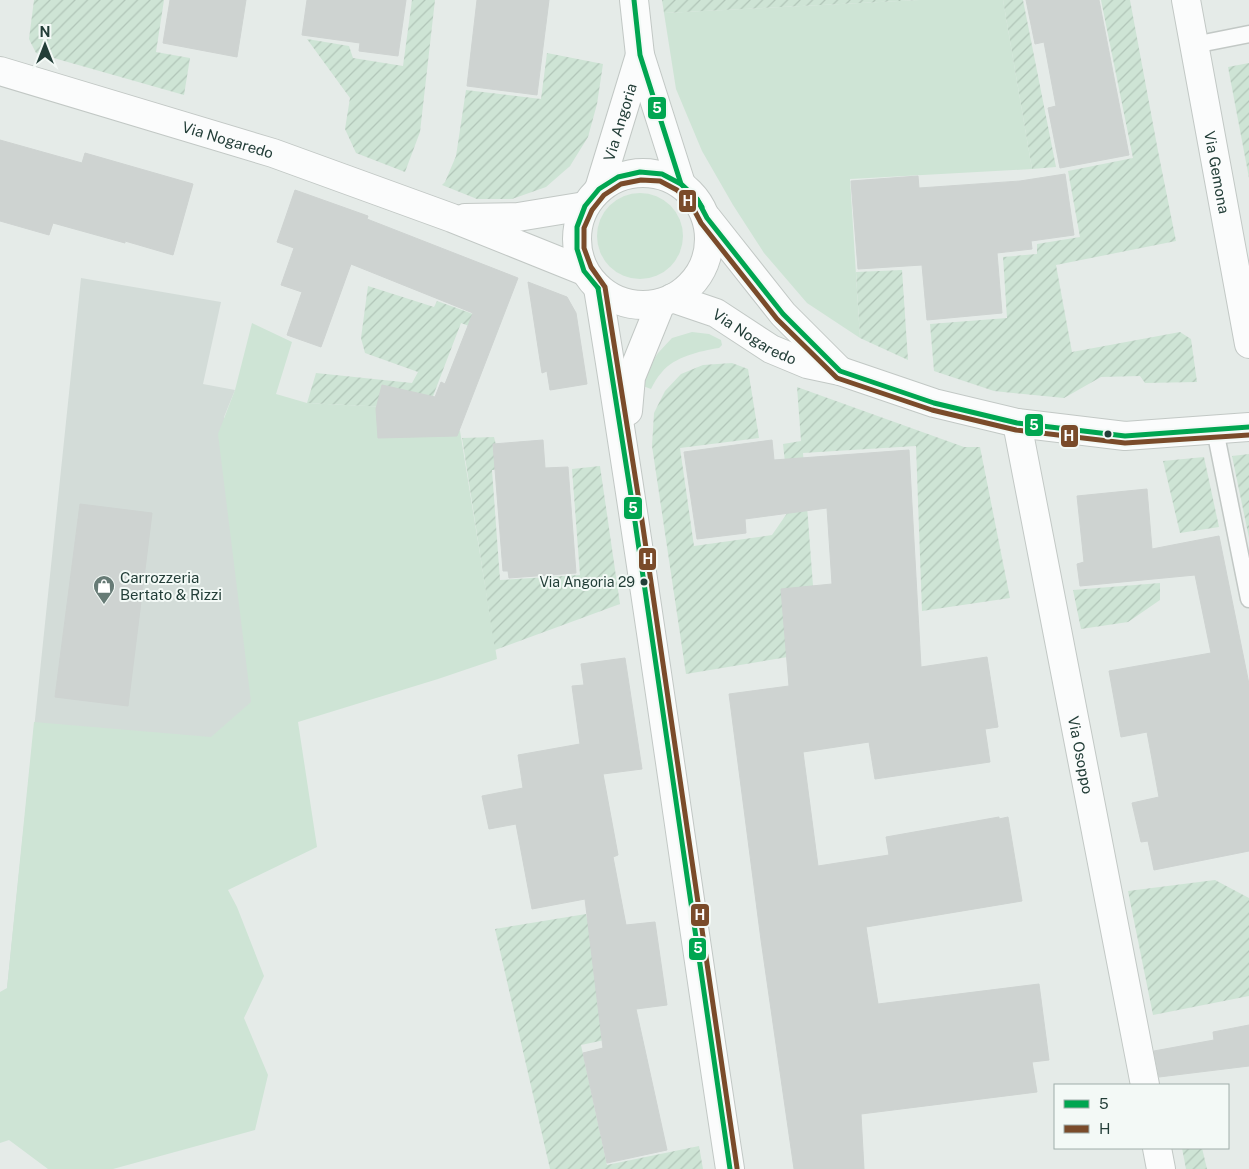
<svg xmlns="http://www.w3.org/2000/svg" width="1249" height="1169" font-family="'Public Sans',sans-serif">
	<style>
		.built { fill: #d3dcd8 }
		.grass { fill: #cee4d5 }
		.garden { fill: url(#garden-furrows) }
		.building { fill: #ced3d1; stroke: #ced3d1 }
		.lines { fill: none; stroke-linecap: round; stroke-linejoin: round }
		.service-casing { stroke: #c2c8c5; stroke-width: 19 }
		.minor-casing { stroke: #c2c8c5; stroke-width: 30 }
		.tertiary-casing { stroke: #c2c8c5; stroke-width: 30 }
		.service { stroke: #fbfcfc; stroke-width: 16 }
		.minor { stroke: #fbfcfc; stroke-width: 28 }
		.tertiary { stroke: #fbfcfc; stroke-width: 28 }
		.bus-1-casing { stroke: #f3f9f6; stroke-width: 9 }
		.bus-2-casing { stroke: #f3f9f6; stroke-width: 9 }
		.bus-1 { stroke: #00a651; stroke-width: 5 }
		.bus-2 { stroke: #7a4b2a; stroke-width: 5 }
		.bus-dot { fill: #233e38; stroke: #f3f9f6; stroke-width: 2 }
		.labels { text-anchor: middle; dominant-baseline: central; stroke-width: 4; stroke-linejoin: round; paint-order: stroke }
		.bus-label { font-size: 14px; fill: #233e38; stroke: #f3f9f6; text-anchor: end }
		.street-label { font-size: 15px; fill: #233e38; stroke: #f3f9f6 }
		.poi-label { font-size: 15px; fill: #233e38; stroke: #f3f9f6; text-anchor: start }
		.line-badge { stroke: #f3f9f6; stroke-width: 2 }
		.badge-label { font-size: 14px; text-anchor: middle; font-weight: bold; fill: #fff }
	</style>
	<defs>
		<pattern id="garden-furrows" width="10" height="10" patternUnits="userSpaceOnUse" patternTransform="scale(1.25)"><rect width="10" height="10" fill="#cee4d5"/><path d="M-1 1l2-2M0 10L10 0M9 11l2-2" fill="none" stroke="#b1c5b8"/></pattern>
	</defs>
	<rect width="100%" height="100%" fill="#e5ebe8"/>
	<path class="built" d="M81 278 221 302 203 384 235 390 224 417 291 832 7 988Z"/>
	<g class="grass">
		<path d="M919 0H1003L1032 169 850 179 860 338 807 303 764 253 733 205 702 151 676 89 664 13Z"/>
		<circle cx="640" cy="236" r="43"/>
		<path d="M252 323 292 342 276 394 307 403 406 408 460 431 497 659 438 679 298 722 317 847 228 890 237 907 264 976 244 1018 268 1075 255 1130 113 1169H48L9 1140 0 1143V992L7 988 34 722 211 737 251 702 218 434 235 390Z"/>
		<path d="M692 332 709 334 721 340 722 345 719 348C700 351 674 357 662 372 657 377 654 383 651 389L643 386 645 373 658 353 672 338Z"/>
	</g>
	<g class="garden">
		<path d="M34 0H164L156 52 190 58 184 95 36 53 29 39Z"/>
		<path d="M412 0H435L420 132 405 172 356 153 345 129 350 98 307 39 349 46 353 58 403 66Z"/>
		<path d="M662 0H919L664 13Z"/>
		<path d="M1003 0H1023L1056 167 1032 169Z"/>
		<path d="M1101 0H1130L1158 151 1176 241 1056 265 1072 352 1180 332 1191 339 1197 382 1145 383 1140 376 1101 377 1064 398 994 391 934 371 930 324 1007 318 1003 257 1037 254V244L1080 237 1068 171 1133 158Z"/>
		<path d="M547 53 603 64 597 104 588 137 570 166 546 187 512 199H477L442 185 445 182 456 156 466 90 541 99Z"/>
		<path d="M1249 63V178L1228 67Z"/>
		<path d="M902 270 908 360 860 338 856 272Z"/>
		<path d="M368 286 434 307 437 301 473 314 469 326 461 323 425 417 406 408 307 403 316 373 412 383 418 372 365 353 361 338Z"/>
		<path d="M732 363 748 369 759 438 680 448 694 546 772 535 790 509 783 444 801 441 797 387 964 447H980L1010 598 922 611 916 446 803 453 818 652 686 674 652 446 654 413 665 391 681 374 703 365Z"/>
		<path d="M494 437 502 469 492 470 500 580 580 575 572 469 600 466 620 604 495 650 462 438Z"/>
		<path d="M1249 454V538L1232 456Z"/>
		<path d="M1204 457 1219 527 1180 533 1163 461Z"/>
		<path d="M1160 583V600L1128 622 1081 629 1073 590Z"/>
		<path d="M1215 880 1249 898V996L1153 1015 1128 891Z"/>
		<path d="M586 914 614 1038 581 1045 607 1165 699 1146 703 1169H550L495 929Z"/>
		<path d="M1182 1148H1202L1207 1169H1186Z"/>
	</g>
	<g class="building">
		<path d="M170 0H246L237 57 163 43Z"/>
		<path d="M307 0H406L398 56 359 51 360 43 302 35Z"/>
		<path d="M477 0H549L537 95 467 86Z"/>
		<path d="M1026 0H1099L1129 155 1060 168 1048 108 1056 106 1044 42 1035 44Z"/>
		<path d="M0 140 82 163 85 153 193 184 173 255 125 241V243L53 223 49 235 0 221Z"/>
		<path d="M1065 174 1074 235 1031 241 1032 249 997 253 1002 313 927 320 922 265 858 269 851 181 918 176 919 188 1020 181Z"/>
		<path d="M295 190 368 216 367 219 518 278 457 436 378 438 376 409 382 385 435 397 441 382 445 384 473 313 351 264 321 347 287 335 302 292 281 285 294 248 277 242Z"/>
		<path d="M528 282 567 297 576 313 587 384 550 390 547 371 542 373Z"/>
		<path d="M543 440 545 468 568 467 576 573 509 578 508 571H503L493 444Z"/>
		<path d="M772 440 774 460 909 450 921 667 987 657 998 727 985 729 990 762 875 779 869 742 803 752 818 866 889 855 886 837 999 817V819L1008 817 1022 901 866 927 878 1004 1039 984 1049 1060 1032 1062 1037 1092 861 1114 864 1169H794L761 940 729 694 789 686 781 589 832 584 827 508 745 519 746 533 697 539 684 452Z"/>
		<path d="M1147 489 1152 549 1219 536 1249 684V851L1154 870 1148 841 1141 842 1132 803 1159 797 1147 732 1121 737 1109 671 1211 653 1195 575 1080 586 1077 564 1084 562 1077 496Z"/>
		<path d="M80 504 152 513 128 706 55 697Z"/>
		<path d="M625 658 642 769 603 774 618 855 613 857 626 925 655 922 667 1005 636 1009 667 1150 607 1163 583 1053 603 1048 585 899 532 909 516 824 489 829 482 796 523 788 518 755 580 744 572 686 584 685 581 664Z"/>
		<path d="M1249 1025V1066L1159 1077 1154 1051 1214 1040 1213 1032Z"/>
	</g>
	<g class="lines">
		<g class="service-casing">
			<g id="service">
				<path d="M1194 45 1249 34"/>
				<path d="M1215 430 1249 599"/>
			</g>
		</g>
		<g class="minor-casing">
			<g id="minor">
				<path id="s1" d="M1186 0 1249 344"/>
				<path d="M707 218 783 314 840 371"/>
				<path id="s2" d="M672 298 716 313 771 349 807 364 840 371 934 403 1017 423 1125 436 1249 427"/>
				<path id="s3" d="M1017 423 1145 1085"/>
				<path d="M1157 1148 1161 1169"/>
			</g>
		</g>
		<g class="tertiary-casing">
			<g id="tertiary">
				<path d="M634 0 640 55 681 184"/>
				<path id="s4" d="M0 71 273 153 452 218 584 271"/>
				<circle cx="643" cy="239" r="66"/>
				<path id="s5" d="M599 189 640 55"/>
				<path d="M465 218 518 217 585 206"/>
				<path d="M598 288C646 581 685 876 730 1169"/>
				<path d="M628 411 631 377 661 303"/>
			</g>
		</g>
		<use href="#service" class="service"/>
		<use href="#minor" class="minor"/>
		<use href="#tertiary" class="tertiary"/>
		<g class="bus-1-casing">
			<g id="bus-1">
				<path d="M634 0 640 55 681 184 697 199 702 207"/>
				<path d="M598 288 633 508 730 1169"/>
				<path d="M598 288 584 271 577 249V227L585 206 599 189 618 177 640 172 662 174 681 184 697 199 707 218 783 314 840 371 934 403 1017 423 1125 436 1249 427"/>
			</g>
		</g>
		<g class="bus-2-casing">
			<path id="bus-2" d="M737 1168 640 507 605 287 591 267 584 248V228L592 210 604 195 621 184 641 180 660 181 677 190 691 204 701 223 777 319 837 378 932 410 1016 430 1125 443 1249 435"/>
		</g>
		<use href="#bus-1" class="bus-1"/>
		<use href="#bus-2" class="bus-2"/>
	</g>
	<defs>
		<g id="shop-pin" transform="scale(1.125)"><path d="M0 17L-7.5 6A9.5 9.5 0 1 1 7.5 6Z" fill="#677b76" stroke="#f3f9f6"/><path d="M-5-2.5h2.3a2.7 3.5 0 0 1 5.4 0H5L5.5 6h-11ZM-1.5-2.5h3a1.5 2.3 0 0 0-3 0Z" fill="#fff"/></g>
	</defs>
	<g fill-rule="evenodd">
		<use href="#shop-pin" x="104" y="586"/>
	</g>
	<g class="bus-dot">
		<circle cx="1108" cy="434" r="4.5"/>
		<circle cx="644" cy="582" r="4.5"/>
	</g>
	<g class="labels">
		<g class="bus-label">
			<text x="635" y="582">Via Angoria 29</text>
		</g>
		<g class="street-label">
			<text stroke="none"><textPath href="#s5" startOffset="70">Via Angoria</textPath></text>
			<text stroke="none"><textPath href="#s4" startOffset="238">Via Nogaredo</textPath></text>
			<text stroke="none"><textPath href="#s1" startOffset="175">Via Gemona</textPath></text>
			<text stroke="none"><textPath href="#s2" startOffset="92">Via Nogaredo</textPath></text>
			<text stroke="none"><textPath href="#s3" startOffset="338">Via Osoppo</textPath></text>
		</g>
		<g class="poi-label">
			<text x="120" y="577">Carrozzeria<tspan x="120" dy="17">Bertato &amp; Rizzi</tspan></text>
		</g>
	</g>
	<g class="line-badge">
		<rect x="647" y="96" width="20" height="24" rx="5" fill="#00a651"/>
		<rect x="678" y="189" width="19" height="24" rx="5" fill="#7a4b2a"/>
		<rect x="1024" y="413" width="20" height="24" rx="5" fill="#00a651"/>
		<rect x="1060" y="424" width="19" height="24" rx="5" fill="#7a4b2a"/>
		<rect x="623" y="496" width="20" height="24" rx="5" fill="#00a651"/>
		<rect x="638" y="547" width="19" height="24" rx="5" fill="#7a4b2a"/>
		<rect x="690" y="903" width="20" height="24" rx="5" fill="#7a4b2a"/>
		<rect x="688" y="937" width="19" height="24" rx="5" fill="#00a651"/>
	</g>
	<g class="badge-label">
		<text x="657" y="113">5</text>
		<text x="688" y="206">H</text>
		<text x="1034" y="430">5</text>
		<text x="1069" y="441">H</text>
		<text x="633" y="513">5</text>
		<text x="648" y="564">H</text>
		<text x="700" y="920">H</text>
		<text x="698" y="953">5</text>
	</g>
	<rect x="1054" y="1084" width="175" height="65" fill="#f3f9f6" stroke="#a0aeaa"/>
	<rect x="1064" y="1100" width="25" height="8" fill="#00a651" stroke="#a0aeaa"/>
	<text x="1099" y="1109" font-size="15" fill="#233e38">5</text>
	<rect x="1064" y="1125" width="25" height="8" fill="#7a4b2a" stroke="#a0aeaa"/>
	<text x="1099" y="1134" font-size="15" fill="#233e38">H</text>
	<g transform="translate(45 45)" stroke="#f3f9f6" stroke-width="4" paint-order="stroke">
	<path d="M0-4L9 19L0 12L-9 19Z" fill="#233e38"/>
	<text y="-8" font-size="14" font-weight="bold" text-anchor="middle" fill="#233e38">N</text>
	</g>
</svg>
